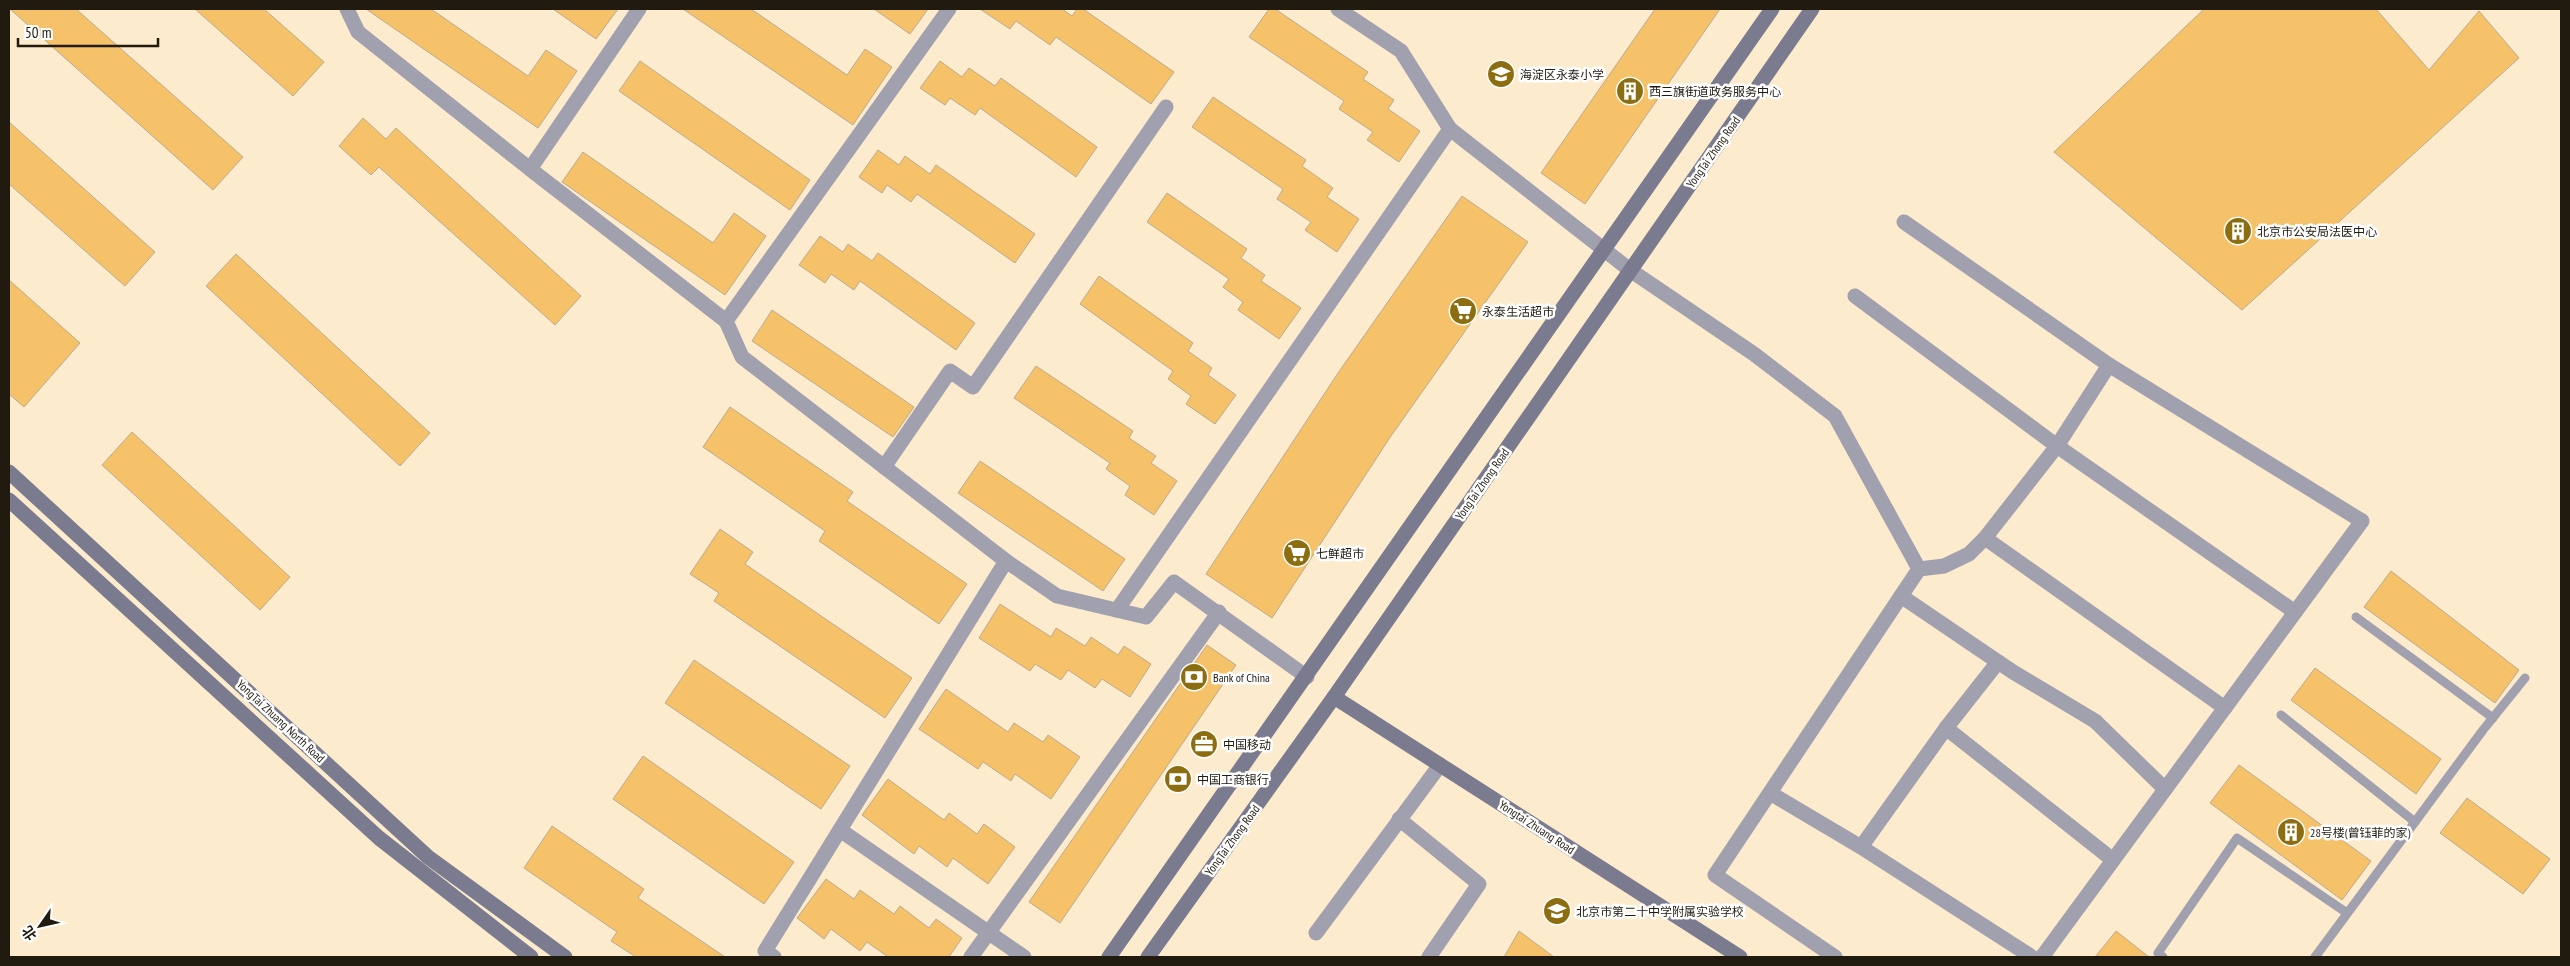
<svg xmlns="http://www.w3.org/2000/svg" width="2570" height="966" font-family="'PT Sans Narrow','Noto Sans SC',sans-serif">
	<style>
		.building { fill: #f5c169; stroke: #bcaa8f }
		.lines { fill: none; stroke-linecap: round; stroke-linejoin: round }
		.lane { stroke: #a0a0ae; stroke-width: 9 }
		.street { stroke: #a0a0ae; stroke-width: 15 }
		.secondary { stroke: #7a7b8e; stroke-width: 15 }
		.labels { text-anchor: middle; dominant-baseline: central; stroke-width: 5; stroke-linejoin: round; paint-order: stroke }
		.poi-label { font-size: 12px; fill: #201a0f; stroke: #fff; text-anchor: start }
		.street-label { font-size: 12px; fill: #201a0f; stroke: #fff }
	</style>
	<rect width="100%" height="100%" fill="#fdebce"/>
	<g class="building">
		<path d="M10 9H76L243 157 213 190Z"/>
		<path d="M195 9H264L324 62 293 96Z"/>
		<path d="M366 9H431L528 76 546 50 577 71 538 128Z"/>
		<path d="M553 9H618L596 39Z"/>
		<path d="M683 9H751L847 75 865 49 892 67 853 125Z"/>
		<path d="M874 9H928L910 34Z"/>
		<path d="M980 9H1062L1072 16 1077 9H1083L1174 72 1151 104 1056 37 1050 45 1016 21 1010 29Z"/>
		<path d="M1269 9H1275L1368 72 1363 79 1394 100 1388 109 1420 131 1399 162 1367 140 1373 132 1339 109 1344 101 1249 37Z"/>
		<path d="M1655 9H1720L1585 204 1541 173Z"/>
		<path d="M2204 9H2376L2429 70 2479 11 2519 58 2242 310 2054 152Z"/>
		<path d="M640 61 810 180 790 210 619 91Z"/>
		<path d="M940 61 962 77 969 68 995 86 1001 78 1097 147 1076 177 980 108 975 115 950 98 945 105 920 88Z"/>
		<path d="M1213 97 1306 160 1302 166 1333 188 1327 197 1359 219 1337 252 1305 230 1311 222 1277 199 1283 189 1192 127Z"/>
		<path d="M363 118 386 139 396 128 581 296 555 325 379 167 371 175 339 146Z"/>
		<path d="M9 122 155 252 125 286 9 184Z"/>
		<path d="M878 150 899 165 905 156 930 174 936 165 1035 234 1015 263 917 194 911 202 887 185 882 193 859 177Z"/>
		<path d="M583 152 713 243 734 213 766 236 725 295 562 182Z"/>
		<path d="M1167 193 1247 249 1241 258 1265 275 1261 281 1301 308 1279 339 1238 310 1243 302 1223 287 1229 279 1147 222Z"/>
		<path d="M1462 196 1528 242 1391 436 1272 618 1206 574 1338 373Z"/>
		<path d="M820 236 843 252 848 244 872 261 878 253 975 323 956 350 860 281 854 290 831 274 825 283 799 265Z"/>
		<path d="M236 254 430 433 400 466 206 286Z"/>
		<path d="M1099 276 1193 343 1188 351 1212 368 1208 375 1236 395 1215 424 1186 404 1191 396 1168 379 1173 371 1080 304Z"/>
		<path d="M9 280 80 343 24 407 9 394Z"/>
		<path d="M772 310 914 407 893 437 752 341Z"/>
		<path d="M1036 366 1133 431 1129 438 1156 456 1151 463 1177 481 1154 515 1125 495 1130 486 1106 469 1110 463 1014 398Z"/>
		<path d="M730 407 853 492 847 501 967 584 939 624 819 541 825 531 703 447Z"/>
		<path d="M132 432 290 577 260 610 102 465Z"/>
		<path d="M980 461 1125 559 1103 591 958 493Z"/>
		<path d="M720 529 753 552 745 564 912 678 885 718 714 601 719 593 690 574Z"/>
		<path d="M2391 571 2519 670 2495 703 2364 607Z"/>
		<path d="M1000 604 1051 637 1056 628 1085 646 1091 637 1118 655 1124 646 1151 664 1130 697 1102 679 1095 688 1068 670 1061 680 1035 664 1030 671 979 638Z"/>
		<path d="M1207 645 1236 665 1060 923 1029 902Z"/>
		<path d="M694 660 850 766 821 809 665 703Z"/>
		<path d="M2315 668 2441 759 2416 794 2291 700Z"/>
		<path d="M946 689 1008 732 1014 723 1043 742 1048 735 1080 757 1051 799 1015 774 1011 781 983 762 978 769 919 729Z"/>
		<path d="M643 756 794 862 764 904 613 799Z"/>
		<path d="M2239 765 2371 861 2342 900 2210 803Z"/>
		<path d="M888 779 944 820 949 813 977 834 984 824 1015 847 988 884 953 858 947 867 919 846 914 854 862 815Z"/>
		<path d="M2467 798 2550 859 2523 894 2440 833Z"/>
		<path d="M552 826 644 889 638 898 725 957H636L611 941 617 932 524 868Z"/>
		<path d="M826 879 854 899 860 890 894 914 900 906 929 928 936 919 962 938 949 957H888L867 942 860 951 831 929 824 939 797 918Z"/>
		<path d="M1519 931 1554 957H1504Z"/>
		<path d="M2116 931 2149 957H2095Z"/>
	</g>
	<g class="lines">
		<g class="lane">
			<path d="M2356 617 2493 718"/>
			<path d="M2281 715 2415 822"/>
			<path d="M2163 957 2158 953 2237 838 2347 913"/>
			<path d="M2315 957 2483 730 2525 678"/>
		</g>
		<g class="street">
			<path d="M347 9 358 32 530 169"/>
			<path d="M639 9 530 169 726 321"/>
			<path d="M949 9 726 321 742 357 1006 561 1057 596 1146 617 1174 582 1307 677"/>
			<path d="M1338 9 1401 51 1450 129 1630 270 1754 354 1835 416 1919 569 1715 875 1835 957"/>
			<path d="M1904 222 2109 365 2362 521 2042 957"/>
			<path d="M1855 296 2057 446 2295 612"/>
			<path d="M884 467 950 371 973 387 1166 107"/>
			<path d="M1985 538 2225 708"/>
			<path d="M1919 569 1944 566 1969 554 1985 538 2057 446 2109 365"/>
			<path d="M1901 596 2013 672 2095 721 2165 789"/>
			<path d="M1117 610 1450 129"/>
			<path d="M1946 728 1998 662"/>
			<path d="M1770 793 1861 847 2032 957"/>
			<path d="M1399 819 1479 884 1429 957"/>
			<path d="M840 830 1024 957"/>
			<path d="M1861 847 1946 728 2113 860"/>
			<path d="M1316 933 1440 765"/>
			<path d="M774 957 765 951 1006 561"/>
			<path d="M971 957 1219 612"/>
		</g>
		<g class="secondary">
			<path d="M9 472 428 857 565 957"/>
			<path d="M9 500 379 838 531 957"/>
			<path d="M1334 697 1740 957"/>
			<path d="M1109 957 1772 9"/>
			<path d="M1148 957 1334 697 1812 9"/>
		</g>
	</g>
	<defs>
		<g id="school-disc" transform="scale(1.4375)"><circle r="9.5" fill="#8c6d0f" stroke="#fff"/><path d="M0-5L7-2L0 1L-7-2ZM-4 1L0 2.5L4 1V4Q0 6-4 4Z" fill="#fff"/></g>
		<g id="building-disc" transform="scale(1.4375)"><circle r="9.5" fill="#8c6d0f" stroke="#fff"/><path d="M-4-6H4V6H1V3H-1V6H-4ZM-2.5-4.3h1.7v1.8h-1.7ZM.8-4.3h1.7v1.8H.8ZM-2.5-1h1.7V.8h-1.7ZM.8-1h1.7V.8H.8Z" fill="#fff"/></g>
		<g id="supermarket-disc" transform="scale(1.4375)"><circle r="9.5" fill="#8c6d0f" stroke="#fff"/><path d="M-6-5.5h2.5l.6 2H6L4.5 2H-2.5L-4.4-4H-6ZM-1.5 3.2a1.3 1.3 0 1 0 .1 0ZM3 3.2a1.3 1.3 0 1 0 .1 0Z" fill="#fff"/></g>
		<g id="bank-disc" transform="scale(1.4375)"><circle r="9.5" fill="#8c6d0f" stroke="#fff"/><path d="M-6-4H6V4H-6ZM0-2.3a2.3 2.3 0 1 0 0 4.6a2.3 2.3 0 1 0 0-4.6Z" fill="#fff"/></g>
		<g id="office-disc" transform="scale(1.4375)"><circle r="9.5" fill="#8c6d0f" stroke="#fff"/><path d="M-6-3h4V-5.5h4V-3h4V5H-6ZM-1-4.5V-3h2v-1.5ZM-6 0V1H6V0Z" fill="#fff"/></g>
	</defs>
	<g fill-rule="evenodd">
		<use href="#school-disc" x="1501" y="74"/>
		<use href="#building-disc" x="1630" y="91"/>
		<use href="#building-disc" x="2238" y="231"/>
		<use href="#supermarket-disc" x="1463" y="311"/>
		<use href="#supermarket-disc" x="1297" y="553"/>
		<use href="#bank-disc" x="1194" y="677"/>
		<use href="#office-disc" x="1204" y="744"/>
		<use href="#bank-disc" x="1178" y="779"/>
		<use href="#building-disc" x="2291" y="832"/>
		<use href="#school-disc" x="1557" y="911"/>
	</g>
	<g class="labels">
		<g class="poi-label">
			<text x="1520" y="74">海淀区永泰小学</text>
			<text x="1649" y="91">西三旗街道政务服务中心</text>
			<text x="2257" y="231">北京市公安局法医中心</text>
			<text x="1482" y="311">永泰生活超市</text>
			<text x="1316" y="553">七鲜超市</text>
			<text x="1213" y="677">Bank of China</text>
			<text x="1223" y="744">中国移动</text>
			<text x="1197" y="779">中国工商银行</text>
			<text x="2310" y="832">28号楼(曾钰菲的家)</text>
			<text x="1576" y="911">北京市第二十中学附属实验学校</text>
		</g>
		<g class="street-label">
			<text transform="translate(1713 152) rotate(-55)">YongTai Zhong Road</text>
			<text transform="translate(1482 484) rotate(-55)">YongTai Zhong Road</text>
			<text transform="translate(281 721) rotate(43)">YongTai Zhuang North Road</text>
			<text transform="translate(1537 827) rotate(33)">Yongtai Zhuang Road</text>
			<text transform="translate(1232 840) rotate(-54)">YongTai Zhong Road</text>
		</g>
	</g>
	<rect width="2570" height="966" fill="none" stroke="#201a0f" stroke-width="20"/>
	<g transform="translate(40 926) rotate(236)" stroke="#ffffff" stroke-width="4" paint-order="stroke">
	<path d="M0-4L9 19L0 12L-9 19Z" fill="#201a0f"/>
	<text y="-8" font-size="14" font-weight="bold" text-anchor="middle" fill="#201a0f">北</text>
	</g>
	<path d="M18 38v8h140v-8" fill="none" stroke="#201a0f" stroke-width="2.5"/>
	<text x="25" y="38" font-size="15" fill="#201a0f" stroke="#ffffff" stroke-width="4" paint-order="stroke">50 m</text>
</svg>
